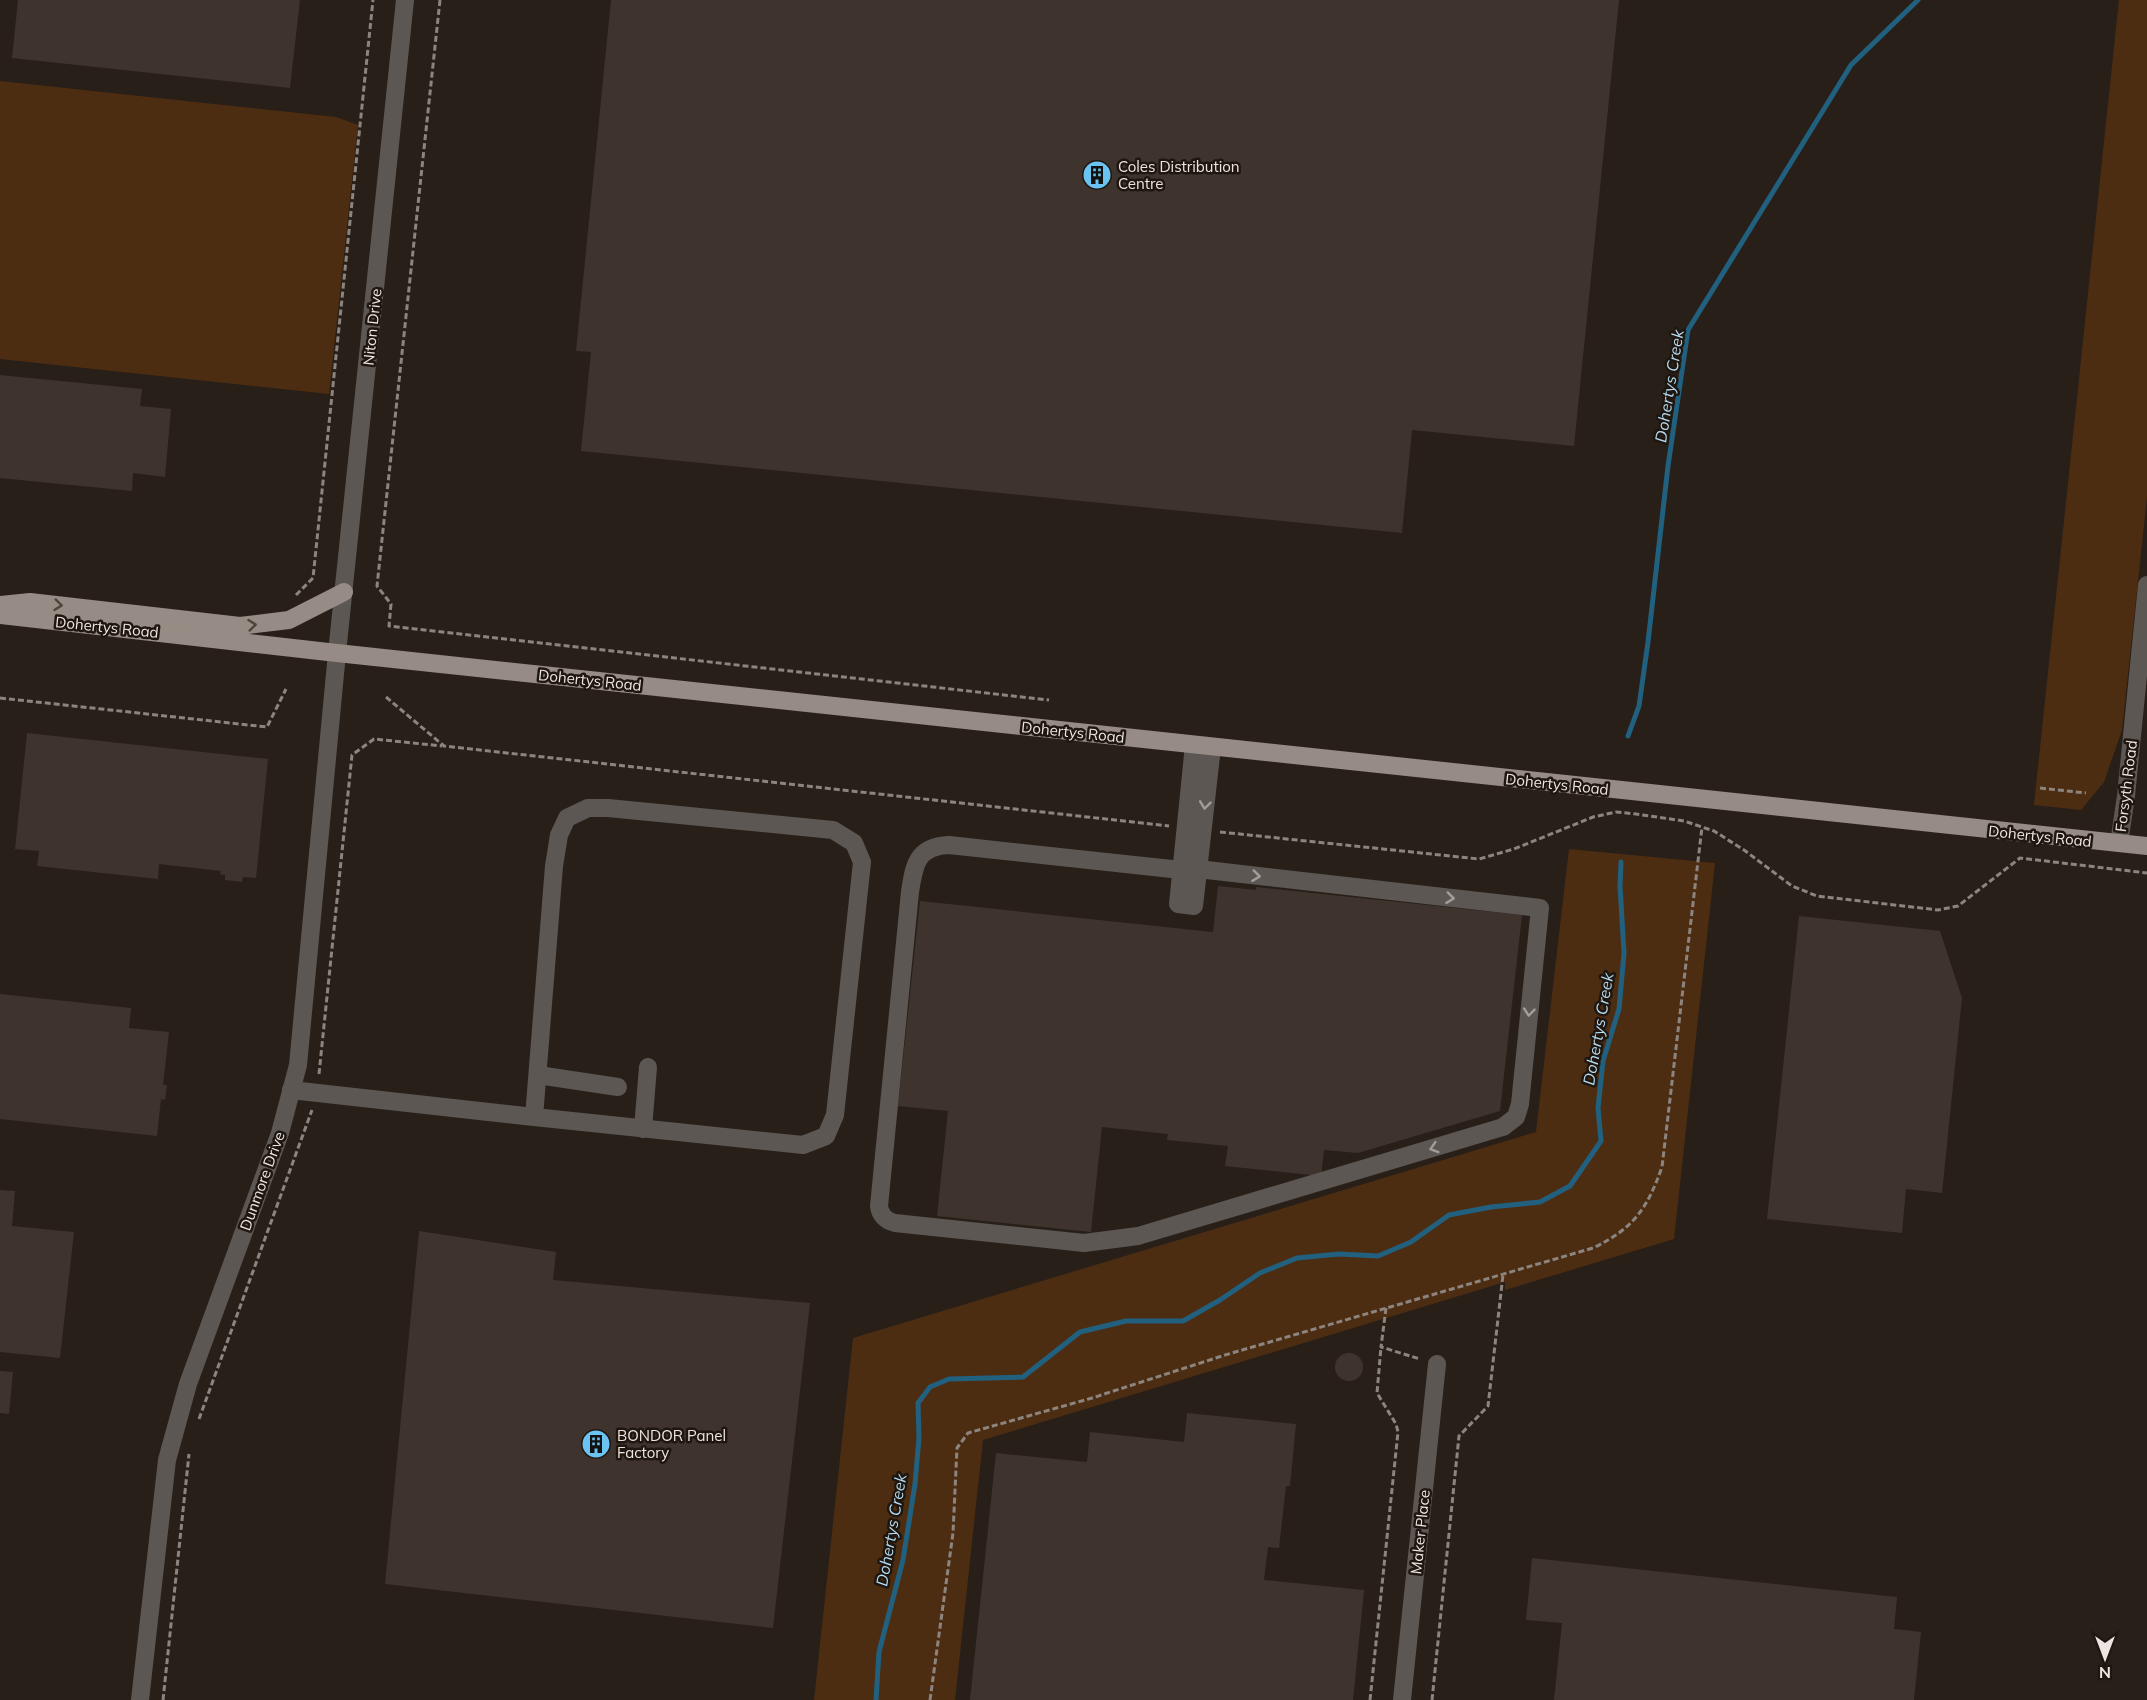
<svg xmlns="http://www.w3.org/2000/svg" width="2147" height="1700" font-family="Mulish,sans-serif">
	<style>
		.green { fill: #4d2d12 }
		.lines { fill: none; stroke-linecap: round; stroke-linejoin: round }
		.stream { stroke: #21607e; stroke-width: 5 }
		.building { fill: #3e342d }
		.path { stroke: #8c847f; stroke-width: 3; stroke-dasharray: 6 3; stroke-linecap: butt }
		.minor { stroke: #5c5753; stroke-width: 18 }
		.major { stroke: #968c85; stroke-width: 18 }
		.oneway { stroke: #4f453e }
		.oneway2 { stroke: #a49e9a }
		.labels { text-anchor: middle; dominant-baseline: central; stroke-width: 5; stroke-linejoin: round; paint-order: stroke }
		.poi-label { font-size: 15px; fill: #ece5e1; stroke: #1f160f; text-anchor: start }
		.street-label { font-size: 15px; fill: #ece5e1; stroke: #1f160f }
		.water-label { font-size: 16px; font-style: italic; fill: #b5dcf2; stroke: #1f160f }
	</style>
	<rect width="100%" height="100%" fill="#281f19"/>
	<g class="green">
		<path d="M2119 0H2147V497L2122 730 2104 782 2081 810 2034 805Z"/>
		<path d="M0 81 336 117 358 125 329 394 0 359Z"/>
		<path d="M1569 849 1715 863 1674 1239 1505 1290V1282L983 1440 955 1700H814L853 1338 1536 1132Z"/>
	</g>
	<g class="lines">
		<g class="stream">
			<path d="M1628 736 1639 706 1648 642 1668 466 1688 330 1851 65 1918 0"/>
			<path d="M876 1700 879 1652 903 1560 915 1484 919 1438 918 1403 930 1387 949 1379 1023 1377 1080 1332 1126 1321H1183L1220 1300 1260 1273 1297 1258 1339 1254 1378 1256 1411 1242 1449 1215 1491 1207 1540 1202 1570 1186 1601 1141 1598 1108 1603 1061 1619 1009 1624 953 1620 886 1621 862"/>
		</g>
	</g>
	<g class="building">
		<path d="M18 0H300L290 88 12 58Z"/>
		<path d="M611 0H1619L1574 446 1412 430 1402 533 581 451 591 352 576 351Z"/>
		<path d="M0 375 142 389 140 406 171 409 165 477 133 473 132 491 0 478Z"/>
		<path d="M27 733 268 759 256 878 243 877 242 882 225 880V875L220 874 221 871 159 864 158 879 37 866 39 851 15 849Z"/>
		<path d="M1218 886 1256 890V887L1522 915 1500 1111 1358 1153 1324 1150 1321 1176 1225 1166 1228 1146 1167 1140 1168 1134 1102 1127 1091 1232 937 1216 948 1111 898 1106 920 901 1213 932Z"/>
		<path d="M1799 916 1940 931 1962 998 1942 1193 1906 1189 1902 1233 1767 1219Z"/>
		<path d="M0 994 131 1008 129 1028 169 1032 163 1085H167L165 1100 161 1099 157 1136 0 1119Z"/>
		<path d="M0 1190 15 1191 12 1226 74 1232 60 1358 0 1352Z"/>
		<path d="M419 1231 556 1252 553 1280 810 1303 773 1628 385 1584Z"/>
		<circle cx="1349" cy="1367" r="14"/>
		<path d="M0 1371 13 1372 9 1414 0 1413Z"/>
		<path d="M1187 1413 1296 1424 1290 1486H1286L1279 1548 1268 1547 1264 1580 1364 1590 1353 1700H970L996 1453 1087 1462 1090 1432 1184 1442Z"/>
		<path d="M1532 1558 1897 1597 1894 1629 1921 1632 1914 1700H1554L1562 1623 1526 1620Z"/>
	</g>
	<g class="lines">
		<g class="path">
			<path d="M440 0 377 586 391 604 389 626 1049 700"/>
			<path d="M296 595 313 578 373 0"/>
			<path d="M386 697 444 746 1169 826"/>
			<path d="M0 698 267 727 286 689"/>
			<path d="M2040 788 2086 793"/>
			<path d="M1220 832 1479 859 1514 849 1593 817 1616 812 1636 814 1684 821 1714 831 1744 850 1792 886 1817 896 1938 910 1958 906 2020 858 2147 873"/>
			<path d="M319 1074 352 755 374 739 442 746"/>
			<path d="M1386 1308 1381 1347 1420 1359"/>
			<path d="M199 1419 312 1110"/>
			<path d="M163 1700 189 1454"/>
			<path d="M930 1700 953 1533 957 1448 968 1433 1092 1398 1225 1355 1593 1248C1634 1228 1647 1209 1662 1167L1702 827"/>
			<path d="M1370 1700 1398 1432 1396 1424 1377 1393 1381 1347"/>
			<path d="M1432 1700 1459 1436 1488 1406 1503 1275"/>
		</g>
		<g class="minor">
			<path d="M1194 745 1178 904 1194 906 1212 747"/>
			<path d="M2119 843 2126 796 2147 585"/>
			<path d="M1181 870 949 845C917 846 914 865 910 892L879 1206C880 1215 886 1221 895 1223L1084 1243 1138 1236 1503 1127 1516 1117 1520 1104 1540 908 1198 869"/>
			<path d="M538 1075 618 1087"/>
			<path d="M291 1090 534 1117 554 866 559 835 567 818 588 808H608L833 830 854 843 862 862 835 1115 826 1136 803 1145 534 1117"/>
			<path d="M643 1129 648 1067"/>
			<path d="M140 1700 167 1460 188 1384 280 1133 298 1065 337 653 405 0"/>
			<path d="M1402 1700 1437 1364"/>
		</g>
		<g class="major">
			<path d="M0 605 30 602 240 626 289 620 344 592"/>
			<path d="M0 615 337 653 2147 846"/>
		</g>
	</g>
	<defs><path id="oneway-chevron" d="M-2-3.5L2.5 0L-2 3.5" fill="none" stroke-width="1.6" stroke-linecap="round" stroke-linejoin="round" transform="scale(1.5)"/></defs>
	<g class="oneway">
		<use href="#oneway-chevron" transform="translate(58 605) rotate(6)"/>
		<use href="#oneway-chevron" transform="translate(252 625) rotate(-6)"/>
	</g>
	<g class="oneway2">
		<use href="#oneway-chevron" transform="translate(1205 805) rotate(97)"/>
		<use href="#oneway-chevron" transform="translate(1256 876) rotate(7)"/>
		<use href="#oneway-chevron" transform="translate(1450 898) rotate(7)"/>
		<use href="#oneway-chevron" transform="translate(1529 1012) rotate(96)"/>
		<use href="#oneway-chevron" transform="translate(1434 1148) rotate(163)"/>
	</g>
	<defs>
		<g id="building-disc" transform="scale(1.5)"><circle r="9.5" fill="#6ac3f1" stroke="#1f160f"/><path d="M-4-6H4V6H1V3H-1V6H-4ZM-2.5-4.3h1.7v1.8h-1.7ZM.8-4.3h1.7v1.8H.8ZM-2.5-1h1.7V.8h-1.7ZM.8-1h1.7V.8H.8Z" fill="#111"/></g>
	</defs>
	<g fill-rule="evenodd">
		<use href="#building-disc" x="1097" y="175"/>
		<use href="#building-disc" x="596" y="1444"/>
	</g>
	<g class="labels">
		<g class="poi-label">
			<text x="1118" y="166">Coles Distribution<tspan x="1118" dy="17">Centre</tspan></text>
			<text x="617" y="1435">BONDOR Panel<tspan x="617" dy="17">Factory</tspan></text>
		</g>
		<g class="street-label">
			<text transform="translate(372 327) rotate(-84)">Niton Drive</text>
			<text transform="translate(107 627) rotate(6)">Dohertys Road</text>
			<text transform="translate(590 680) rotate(6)">Dohertys Road</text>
			<text transform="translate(1073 732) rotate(6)">Dohertys Road</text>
			<text transform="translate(1557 784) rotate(6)">Dohertys Road</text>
			<text transform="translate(2126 786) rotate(-83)">Forsyth Road</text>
			<text transform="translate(2040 836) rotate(6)">Dohertys Road</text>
			<text transform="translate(262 1181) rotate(-70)">Dunmore Drive</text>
			<text transform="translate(1420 1532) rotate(-84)">Maker Place</text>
		</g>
		<g class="water-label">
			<text transform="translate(1669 386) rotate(-81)">Dohertys Creek</text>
			<text transform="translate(1598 1029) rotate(-80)">Dohertys Creek</text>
			<text transform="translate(891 1530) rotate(-80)">Dohertys Creek</text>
		</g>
	</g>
	<g transform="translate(2105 1658) rotate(180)" stroke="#1f160f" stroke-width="4.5" paint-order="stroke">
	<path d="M0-4.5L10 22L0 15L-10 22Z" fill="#ece5e1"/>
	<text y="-9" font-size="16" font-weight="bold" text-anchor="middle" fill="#ece5e1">N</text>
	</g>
</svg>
